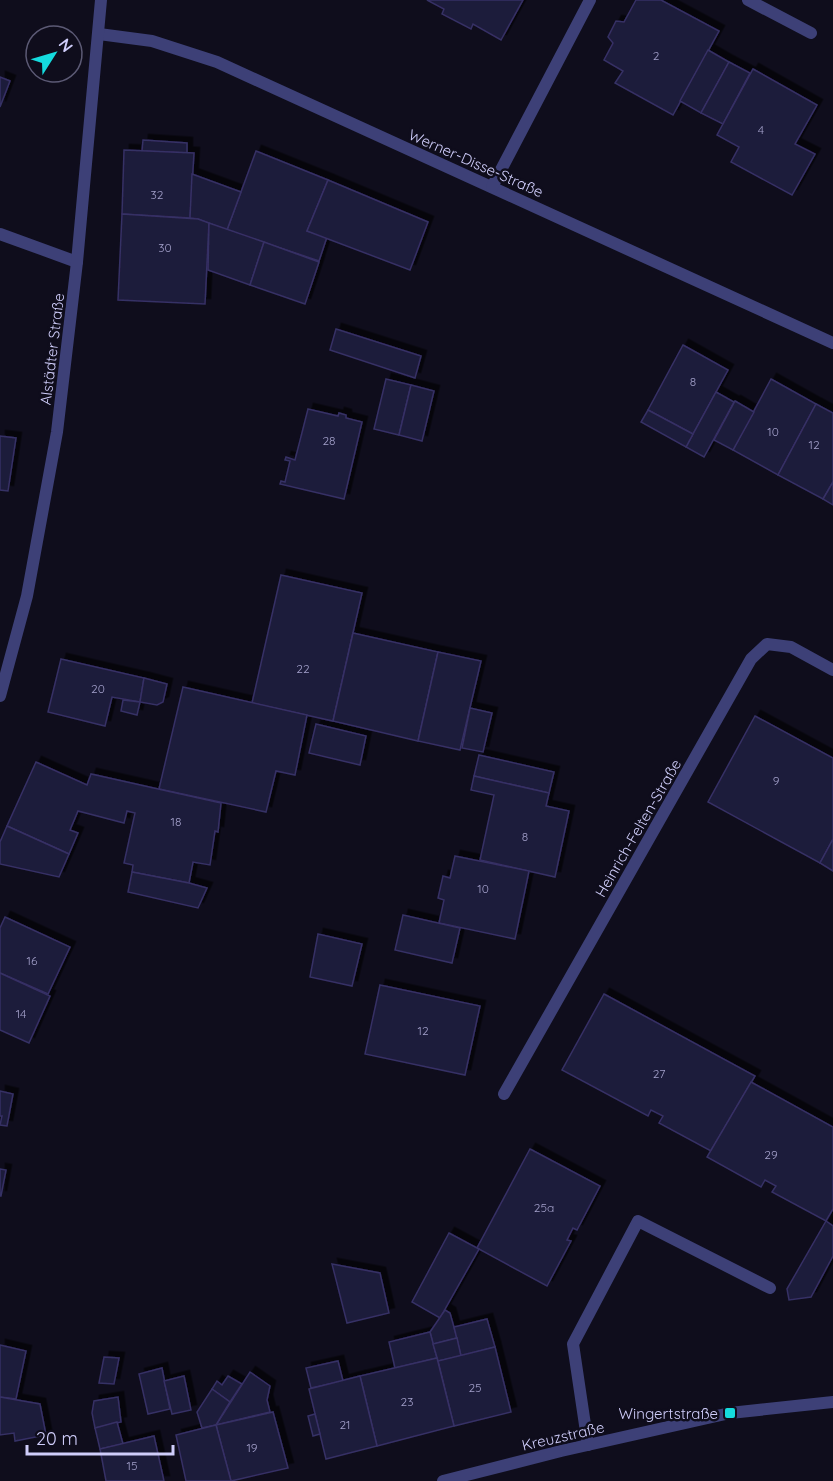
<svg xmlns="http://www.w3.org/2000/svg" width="833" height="1481" font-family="Quicksand,sans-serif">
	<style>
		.building { fill: #1f1b3b; stroke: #363065; stroke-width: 1.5; filter: url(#shadow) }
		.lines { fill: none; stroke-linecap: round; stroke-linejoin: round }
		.service { stroke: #3d4077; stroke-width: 12 }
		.minor { stroke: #3d4077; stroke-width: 12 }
		.tertiary { stroke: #3d4077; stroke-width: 12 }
		.poi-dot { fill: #15dbde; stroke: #0f0d1c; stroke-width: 2 }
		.labels { text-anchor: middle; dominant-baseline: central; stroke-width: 5; stroke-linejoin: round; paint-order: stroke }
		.number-label { font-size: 12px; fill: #a3a0ca }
		.street-label { font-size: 15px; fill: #cfcdfa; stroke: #0f0d1c }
		.poi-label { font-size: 15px; fill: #cfcdfa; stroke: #0f0d1c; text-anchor: end }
	</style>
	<defs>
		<filter id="shadow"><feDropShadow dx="5.5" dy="-5.5" stdDeviation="0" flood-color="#0009"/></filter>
	</defs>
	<rect width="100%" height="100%" fill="#0f0d1c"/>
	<g class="building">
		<path d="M427 0H523L501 40 473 24 471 29 442 14 444 9Z"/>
		<path d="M636 0H661L719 31 673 115 615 83 623 71 604 60 613 43 608 37 616 21 624 22Z"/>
		<path d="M708 50 729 62 701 113 680 101Z"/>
		<path d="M729 62 750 73 723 124 701 113Z"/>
		<path d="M753 69 817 105 795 144 815 154 792 195 731 162 739 147 717 135Z"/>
		<path d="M0 77 10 81 0 107Z"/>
		<path d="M143 140 187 143V153L142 151Z"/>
		<path d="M124 150 194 153 190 218 122 214Z"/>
		<path d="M256 151 328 180 307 231 327 237 319 261 227 230Z"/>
		<path d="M192 174 241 192 227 230 198 219 190 218Z"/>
		<path d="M328 180 428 222 410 270 307 231Z"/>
		<path d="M122 214 198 219 209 223 205 304 118 300Z"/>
		<path d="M209 223 264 242 250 285 208 270Z"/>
		<path d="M264 242 319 262 305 304 250 285Z"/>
		<path d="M336 329 421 356 415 378 330 350Z"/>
		<path d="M683 345 728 370 693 434 648 410Z"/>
		<path d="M386 379 411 385 399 435 374 429Z"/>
		<path d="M771 379 816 404 778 475 733 450Z"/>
		<path d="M411 385 434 391 422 441 399 435Z"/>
		<path d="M716 392 734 402 704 457 686 447Z"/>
		<path d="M735 401 754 412 733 450 714 440Z"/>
		<path d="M816 404 833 413V482L823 499 778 475Z"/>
		<path d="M308 409 338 416 339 413 346 415V418L362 422 344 499 280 484 281 481 285 482 290 461 285 460 286 457 295 460Z"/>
		<path d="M648 410 693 434 686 447 641 422Z"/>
		<path d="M0 436 16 438 8 491 0 490Z"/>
		<path d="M833 482V505L823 499Z"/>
		<path d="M281 575 362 593 333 721 252 703Z"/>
		<path d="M353 633 438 652 418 741 333 721Z"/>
		<path d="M438 652 481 661 460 750 418 741Z"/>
		<path d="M61 659 144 678 140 702 112 697 105 726 48 712Z"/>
		<path d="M144 678 167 684 163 702 157 705 140 702Z"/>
		<path d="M183 687 307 715 295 775 276 771 266 812 159 789Z"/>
		<path d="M123 700 140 702 137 715 121 711Z"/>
		<path d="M470 708 492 713 483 752 462 748Z"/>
		<path d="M755 716 833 758V839L820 863 708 802Z"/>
		<path d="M316 724 366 736 360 765 309 753Z"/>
		<path d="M479 755 554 772 549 793 474 776Z"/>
		<path d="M36 762 87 785 91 774 221 803 218 832 215 831 210 865 193 862 189 883 132 872 133 865 124 863 135 813 127 811 124 823 78 811 70 830 78 833 69 854 7 826Z"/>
		<path d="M474 776 549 793 546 806 569 811 555 877 480 860 494 795 471 790Z"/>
		<path d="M7 826 69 854 59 877 0 864V842Z"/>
		<path d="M833 839V871L820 863Z"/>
		<path d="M455 856 529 871 515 939 439 923 444 900 438 898 443 876 450 878Z"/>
		<path d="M132 872 189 883 207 888 198 908 128 892Z"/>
		<path d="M403 915 460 928 452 963 395 950Z"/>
		<path d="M5 917 70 947 48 994 0 973V928Z"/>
		<path d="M318 934 362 944 352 986 310 977Z"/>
		<path d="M0 973 50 996 29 1043 0 1030Z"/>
		<path d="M380 985 480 1006 465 1075 365 1054Z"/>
		<path d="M604 994 755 1076 711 1151 659 1123 663 1116 651 1110 648 1116 562 1070Z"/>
		<path d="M751 1082 833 1127V1209L826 1221 772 1192 776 1186 765 1180 761 1187 707 1157Z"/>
		<path d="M0 1091 13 1094 7 1126 0 1125 2 1116H0Z"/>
		<path d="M530 1149 600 1186 577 1230 573 1228 567 1240 571 1241 547 1286 477 1248Z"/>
		<path d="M0 1169 6 1170 1 1196H0Z"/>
		<path d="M826 1221 833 1226V1256L811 1297 789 1300 787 1289Z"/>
		<path d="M449 1233 479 1249 440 1318 412 1302Z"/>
		<path d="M332 1264 380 1273 389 1313 347 1323Z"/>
		<path d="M445 1310 450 1313 457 1338 433 1344 430 1332Z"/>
		<path d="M487 1319 495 1347 461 1356 454 1327Z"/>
		<path d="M430 1332 437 1358 395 1368 389 1342Z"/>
		<path d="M457 1338 461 1356 438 1361 433 1344Z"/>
		<path d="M0 1345 26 1351 16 1399 0 1397Z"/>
		<path d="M495 1347 511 1412 454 1426 438 1361Z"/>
		<path d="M104 1357 119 1358 114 1384 99 1383Z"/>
		<path d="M437 1358 454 1426 377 1446 360 1376Z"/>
		<path d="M338 1361 343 1381 311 1388 306 1368Z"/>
		<path d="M162 1368 170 1409 148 1414 139 1374Z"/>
		<path d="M250 1372 270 1386 267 1400 270 1412 216 1425Z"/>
		<path d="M184 1376 191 1410 172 1414 164 1381Z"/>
		<path d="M228 1376 242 1384 230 1402 212 1389 217 1381 222 1385Z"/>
		<path d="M360 1376 377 1446 326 1459 309 1389Z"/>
		<path d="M212 1389 230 1402 216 1425 202 1428 197 1412Z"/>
		<path d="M0 1397 40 1404 46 1435 15 1441 14 1433 0 1435Z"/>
		<path d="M118 1397 121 1422 95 1428 92 1413 94 1401Z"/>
		<path d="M273 1412 288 1468 231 1481 216 1425Z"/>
		<path d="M315 1414 320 1434 313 1436 308 1416Z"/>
		<path d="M117 1422 123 1444 100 1449 95 1428Z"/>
		<path d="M216 1425 231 1481H186L176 1435Z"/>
		<path d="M154 1436 164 1481H106L100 1449Z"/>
	</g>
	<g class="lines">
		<path class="service" d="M588 1445 573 1344 638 1221 770 1288"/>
		<g class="minor">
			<path d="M748 0 811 33"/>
			<path d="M99 34 152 41 217 62 833 343"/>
			<path d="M492 187 590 0"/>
			<path d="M0 234 77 262"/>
			<path d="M504 1094 751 659 767 644 791 647 833 670"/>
			<path d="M443 1481 561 1451 730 1413 833 1402"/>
		</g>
		<path class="tertiary" d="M0 696 27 596 57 432 77 262 101 0"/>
	</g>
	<rect class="poi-dot" x="724" y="1407" width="12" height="12" rx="3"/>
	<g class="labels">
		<g class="number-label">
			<text x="656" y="55">2</text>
			<text x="761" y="129">4</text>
			<text x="157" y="194">32</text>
			<text x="165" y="247">30</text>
			<text x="693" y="381">8</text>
			<text x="773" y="431">10</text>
			<text x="329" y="440">28</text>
			<text x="814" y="444">12</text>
			<text x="303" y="668">22</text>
			<text x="98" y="688">20</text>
			<text x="776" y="780">9</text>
			<text x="176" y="821">18</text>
			<text x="525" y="836">8</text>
			<text x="483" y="888">10</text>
			<text x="32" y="960">16</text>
			<text x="21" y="1013">14</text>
			<text x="423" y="1030">12</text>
			<text x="659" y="1073">27</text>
			<text x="771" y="1154">29</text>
			<text x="544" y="1207">25a</text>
			<text x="475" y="1387">25</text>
			<text x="407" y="1401">23</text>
			<text x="345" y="1424">21</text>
			<text x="252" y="1447">19</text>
			<text x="132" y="1465">15</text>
		</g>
		<g class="street-label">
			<text transform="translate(476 163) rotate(24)">Werner-Disse-Straße</text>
			<text transform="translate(52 349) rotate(-83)">Alstädter Straße</text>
			<text transform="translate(638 828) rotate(-60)">Heinrich-Felten-Straße</text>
			<text transform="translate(563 1436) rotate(-13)">Kreuzstraße</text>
		</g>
		<g class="poi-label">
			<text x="718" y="1413">Wingertstraße</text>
		</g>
	</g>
	<g transform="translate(54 54) rotate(53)"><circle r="28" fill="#0f0d1c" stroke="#5c5a75" stroke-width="1.5"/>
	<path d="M0-4.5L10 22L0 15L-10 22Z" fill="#15dbde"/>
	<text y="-9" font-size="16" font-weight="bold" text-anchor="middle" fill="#cfcdfa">N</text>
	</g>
	<path d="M27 1445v9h146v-9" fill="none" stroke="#cfcdfa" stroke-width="3"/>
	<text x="36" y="1445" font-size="18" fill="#cfcdfa" stroke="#0f0d1c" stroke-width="4.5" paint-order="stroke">20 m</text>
</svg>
